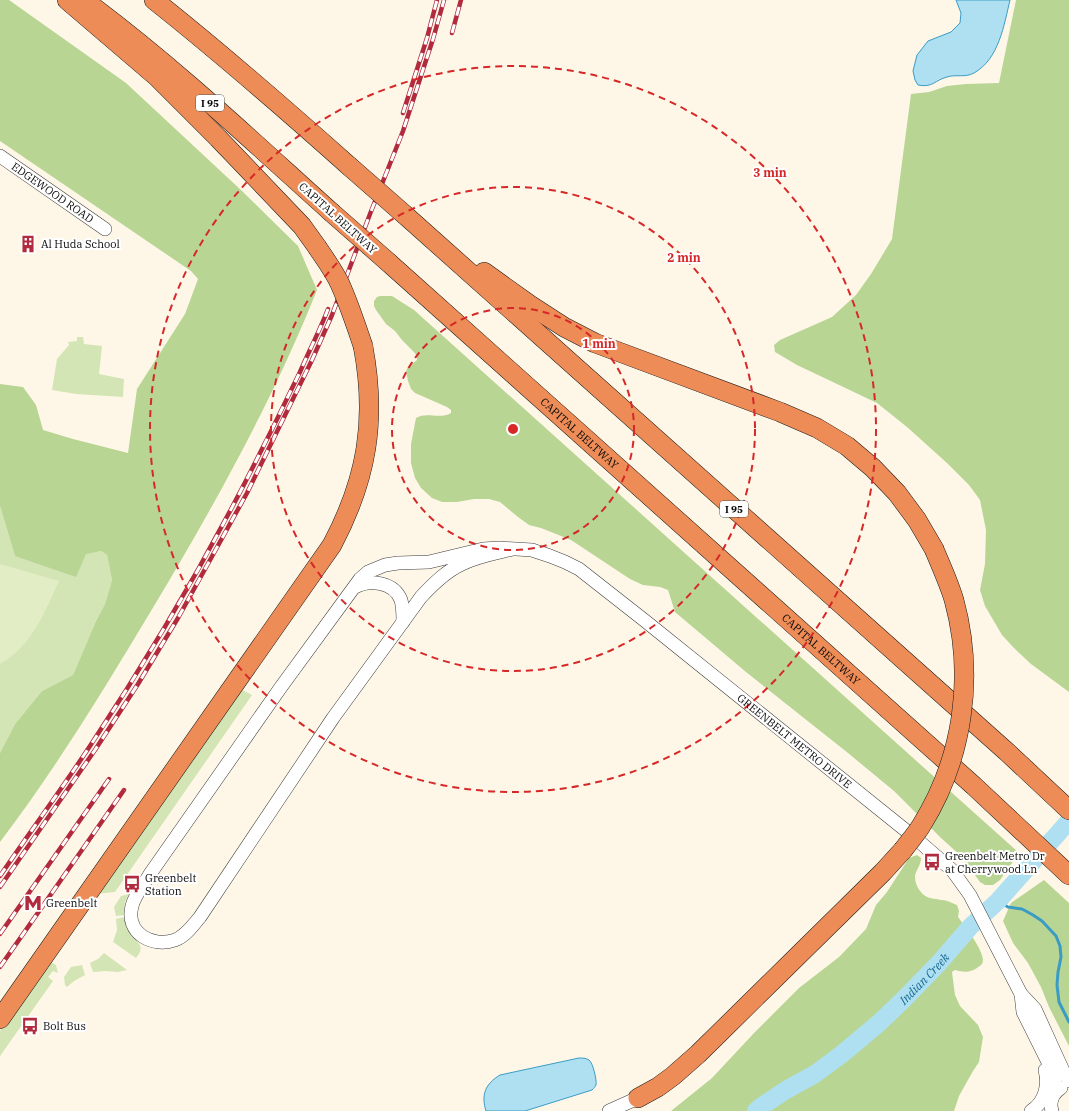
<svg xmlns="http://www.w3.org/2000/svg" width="1069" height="1111" font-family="'IBM Plex Serif',serif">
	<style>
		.green { fill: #d3e5b4 }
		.forest { fill: #b8d594 }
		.pitch { fill: #e3edc5 }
		.water { fill: #afe0f2; stroke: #3a9cc5 }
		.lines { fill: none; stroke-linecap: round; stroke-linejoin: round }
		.stream { stroke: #3a9cc5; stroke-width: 3 }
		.river { stroke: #afe0f2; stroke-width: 18 }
		.minor-casing { stroke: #3d3d3d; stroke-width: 14 }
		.highway-casing { stroke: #1b1b1b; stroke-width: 20 }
		.minor { stroke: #fff; stroke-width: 13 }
		.highway { stroke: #ed8c56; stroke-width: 19 }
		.rail-casing { stroke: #b12a3e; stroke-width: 4.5 }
		.rail { stroke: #fff; stroke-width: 3; stroke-dasharray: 9; stroke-linecap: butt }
		.highway-bridge-casing { stroke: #1b1b1b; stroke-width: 20; stroke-linecap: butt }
		.highway-bridge { stroke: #ed8c56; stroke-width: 19 }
		.ring { fill: none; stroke: #d62828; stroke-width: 2; stroke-dasharray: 7 5 }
		.labels { text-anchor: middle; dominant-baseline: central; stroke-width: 4; stroke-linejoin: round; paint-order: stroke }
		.shield { fill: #fff; stroke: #545454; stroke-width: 1 }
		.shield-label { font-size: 10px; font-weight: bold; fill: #0a0a0a }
		.street-label { font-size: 11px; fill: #0a0a0a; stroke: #fff }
		.poi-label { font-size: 11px; fill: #0a0a0a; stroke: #fff; text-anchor: start }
		.water-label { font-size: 12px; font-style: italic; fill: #1b6b93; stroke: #fff }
		.centre { fill: #d62828; stroke: #fff; stroke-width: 2 }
		.ring-label { font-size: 12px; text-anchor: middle; font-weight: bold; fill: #d62828; stroke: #fff; stroke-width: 4; stroke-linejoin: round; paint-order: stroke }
	</style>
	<rect width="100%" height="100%" fill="#fef7e7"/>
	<g class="green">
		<path d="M77 337H83L84 344 102 346 99 374 124 379 123 397 76 394 52 390 57 359 69 345 68 342 77 341Z"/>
		<path d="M0 506 15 556 86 553 101 551 107 555 112 580 105 604 96 621 73 675 42 691 15 724 0 753Z"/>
		<path d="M239 688 252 695 115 892 94 894Z"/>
		<path d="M129 894 125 902 124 915 116 916 114 907 121 896Z"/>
		<path d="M125 917C126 923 127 928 130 933 136 942 147 946 136 958L113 942 117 930 116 919Z"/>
		<path d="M104 953 127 970 118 972 105 971 93 972 90 963 98 959Z"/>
		<path d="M49 961 56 965 58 973 53 971 48 977 53 981 0 1056V1031Z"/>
		<path d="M82 965 85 975 74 981 67 987 65 985 64 977 71 967Z"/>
	</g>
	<g class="forest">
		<path d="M0 0H9L126 83 242 191 298 246 317 290C273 400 215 504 154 606 106 686 57 767 0 842V753L15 724 42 691 73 675 96 621 105 604 112 580 107 555 101 551 86 554 76 577 15 556 0 506V384L23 387 36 405 43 430 73 439 128 453 137 389 185 314 198 279 191 271 0 141Z"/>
		<path d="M1016 0H1069V692L1031 664 1014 648 1002 635 985 606 980 590 985 564 986 530 980 500 969 485 947 463 907 427 877 403 797 365 775 352 774 345 780 340 832 317 856 295 871 274 892 239 911 94 929 92 947 86 966 84 999 83Z"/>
		<path d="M380 296H392L414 310 1019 853 1000 880 993 885H985L980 882 961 856 941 838 894 791 848 753 746 672 675 612 668 590 660 587 643 585 630 579 571 540 541 528 529 525 518 517 500 502 489 499H474L457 502H442L432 498 421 488 415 478 411 463V444L416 418C427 411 439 420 451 413V410L447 407 415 393 411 389 408 381 406 371 408 367 417 360V356L413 351 402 340 395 331 386 324 376 310 374 306V301L377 297Z"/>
		<path d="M917 855 921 858C921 865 916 870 915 876 915 881 916 884 918 888 925 899 930 898 942 900 947 900 952 903 957 905L959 911 958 917C964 925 988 955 982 964 981 965 977 968 977 968 970 973 963 972 955 970L952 972 955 995 960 1006 978 1025 983 1037 979 1062 973 1071 959 1096 954 1111H671L712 1078 755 1032 799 988 839 957 866 929 876 905 887 892 909 858Z"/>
		<path d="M1044 880 1069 903V1046L1049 1007 1041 987 1028 963 1013 943 1003 921 1011 903Z"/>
	</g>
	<path class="pitch" d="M0 564 59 581C45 612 31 647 0 664Z"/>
	<g class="water">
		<path d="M956 0H1010C1004 25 999 59 974 73 965 78 956 74 947 77 935 80 933 88 918 85L915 80 913 71 917 55 928 41 951 32 960 23 961 13Z"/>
		<path d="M579 1058C582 1058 586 1058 589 1060 593 1063 597 1080 596 1085 595 1087 594 1088 592 1090L525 1111H486C481 1095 485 1084 500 1075Z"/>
	</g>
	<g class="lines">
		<path class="stream" d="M998 901 1008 907 1022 909 1033 915 1042 921 1056 936 1060 946 1061 957 1058 972 1057 985 1059 1002 1069 1022"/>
		<path class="river" id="s1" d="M756 1111 762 1106 786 1090 815 1074 842 1054 879 1023 905 998 939 963 970 927 998 901 1069 821"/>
		<g class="minor-casing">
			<g id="minor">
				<path id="s2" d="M0 156 105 229"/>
				<path id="s3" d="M513 549C496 553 478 556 462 564 446 571 433 584 421 597L333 718 200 917C193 925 186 936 175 940 152 948 125 933 132 906 135 894 144 884 150 874L281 687 360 579 368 572 385 565 398 563 429 562 483 549 499 548 532 550 550 556 565 562 579 569 644 620 914 837 952 870 970 895 1021 994 1035 1009 1065 1075 1069 1081"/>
				<path d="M355 587C370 579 394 582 401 600 403 607 403 615 403 622"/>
				<path d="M1021 994 1023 1012 1054 1074 1056 1091"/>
				<path d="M609 1111 638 1098"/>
				<path d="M1031 1111C1045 1102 1049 1085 1045 1070"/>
				<path d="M1052 1111C1049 1101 1053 1093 1061 1088"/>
			</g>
		</g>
		<g class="highway-casing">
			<g id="highway">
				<path d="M67 0 157 77 218 138 302 226 317 247"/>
				<path d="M154 0C221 53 285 109 349 166"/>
				<path d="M88 3C174 67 252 141 331 212"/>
				<path d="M405 215 1007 752 1069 810"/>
				<path id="s4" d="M388 262 974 786 1069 875"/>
				<path d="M484 272 530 305 564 327 595 343 780 412 817 428 847 446 873 468 897 493 917 520 934 549"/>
				<path d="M0 1019 332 545C367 479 377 420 363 346"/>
				<path d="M638 1098 658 1087 673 1076 698 1054 883 872 903 850"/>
			</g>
		</g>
		<use href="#minor" class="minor"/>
		<use href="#highway" class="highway"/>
		<g class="rail-casing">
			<g id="rail">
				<path d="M452 33 461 0"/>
				<path d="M403 113 427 38 437 0"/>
				<path d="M0 876C30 832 61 790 90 746 155 648 213 548 265 443 277 420 288 396 300 372 309 351 320 330 328 309"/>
				<path d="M0 887 95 750 138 684 178 618 247 493 312 360 332 315 370 214 403 131 433 39 444 0"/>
				<path d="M0 934 109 779"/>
				<path d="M0 967 124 790"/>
			</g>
		</g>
		<use href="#rail" class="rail"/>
		<g class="highway-bridge-casing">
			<g id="highway-bridge">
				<path d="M349 166 405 215"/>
				<path d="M331 212 388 262"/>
				<path d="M317 247C325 259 334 271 340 284 349 304 356 325 363 346"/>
				<path d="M903 850C909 842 916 834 921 826 963 759 975 677 954 600 949 583 941 566 934 549"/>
			</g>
		</g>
		<use href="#highway-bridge" class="highway-bridge"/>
	</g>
	<g class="ring">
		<circle cx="513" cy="429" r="121"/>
		<circle cx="513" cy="429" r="242"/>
		<circle cx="513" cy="429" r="363"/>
	</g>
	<defs>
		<g id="building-bare" transform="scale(1.38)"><path d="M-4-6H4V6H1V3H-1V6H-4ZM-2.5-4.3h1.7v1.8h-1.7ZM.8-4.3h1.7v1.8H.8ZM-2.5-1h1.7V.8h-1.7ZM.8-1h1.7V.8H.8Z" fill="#b12a3e" stroke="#fff" stroke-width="2.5" paint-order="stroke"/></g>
		<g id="bus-bare" transform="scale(1.38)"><path d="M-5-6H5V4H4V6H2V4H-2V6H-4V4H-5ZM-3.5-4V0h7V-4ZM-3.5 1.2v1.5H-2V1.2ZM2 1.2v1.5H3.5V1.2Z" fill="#b12a3e" stroke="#fff" stroke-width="2.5" paint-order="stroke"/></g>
		<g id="metro-bare" transform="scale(1.38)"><path d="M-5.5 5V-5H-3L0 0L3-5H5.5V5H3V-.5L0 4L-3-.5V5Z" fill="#b12a3e" stroke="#fff" stroke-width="2.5" paint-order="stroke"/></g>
	</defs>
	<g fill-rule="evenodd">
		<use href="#building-bare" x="28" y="244"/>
		<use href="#bus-bare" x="932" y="862"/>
		<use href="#bus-bare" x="132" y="884"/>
		<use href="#metro-bare" x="33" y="903"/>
		<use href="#bus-bare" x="30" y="1026"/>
	</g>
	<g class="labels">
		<g class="shield">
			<rect x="196" y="95" width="28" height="16" rx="3"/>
			<rect x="720" y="501" width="28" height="16" rx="3"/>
		</g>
		<g class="shield-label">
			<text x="210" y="103">I 95</text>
			<text x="734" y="509">I 95</text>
		</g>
		<g class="street-label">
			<text stroke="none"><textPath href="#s2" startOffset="64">EDGEWOOD ROAD</textPath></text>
			<text transform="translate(338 218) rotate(42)">CAPITAL BELTWAY</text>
			<text stroke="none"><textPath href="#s4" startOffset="257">CAPITAL BELTWAY</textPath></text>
			<text stroke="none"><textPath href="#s4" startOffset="581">CAPITAL BELTWAY</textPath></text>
			<text stroke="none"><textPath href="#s3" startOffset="1501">GREENBELT METRO DRIVE</textPath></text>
		</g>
		<g class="poi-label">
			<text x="41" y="244">Al Huda School</text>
			<text x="945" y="856">Greenbelt Metro Dr<tspan x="945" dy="13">at Cherrywood Ln</tspan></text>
			<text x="145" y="878">Greenbelt<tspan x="145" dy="13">Station</tspan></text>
			<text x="46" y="903">Greenbelt</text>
			<text x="43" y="1026">Bolt Bus</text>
		</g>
		<g class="water-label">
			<text stroke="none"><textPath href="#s1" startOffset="215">Indian Creek</textPath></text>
		</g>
	</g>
	<circle cx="513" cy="429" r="6" class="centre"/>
	<g class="ring-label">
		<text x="770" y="177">3 min</text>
		<text x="684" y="262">2 min</text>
		<text x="599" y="348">1 min</text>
	</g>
</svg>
